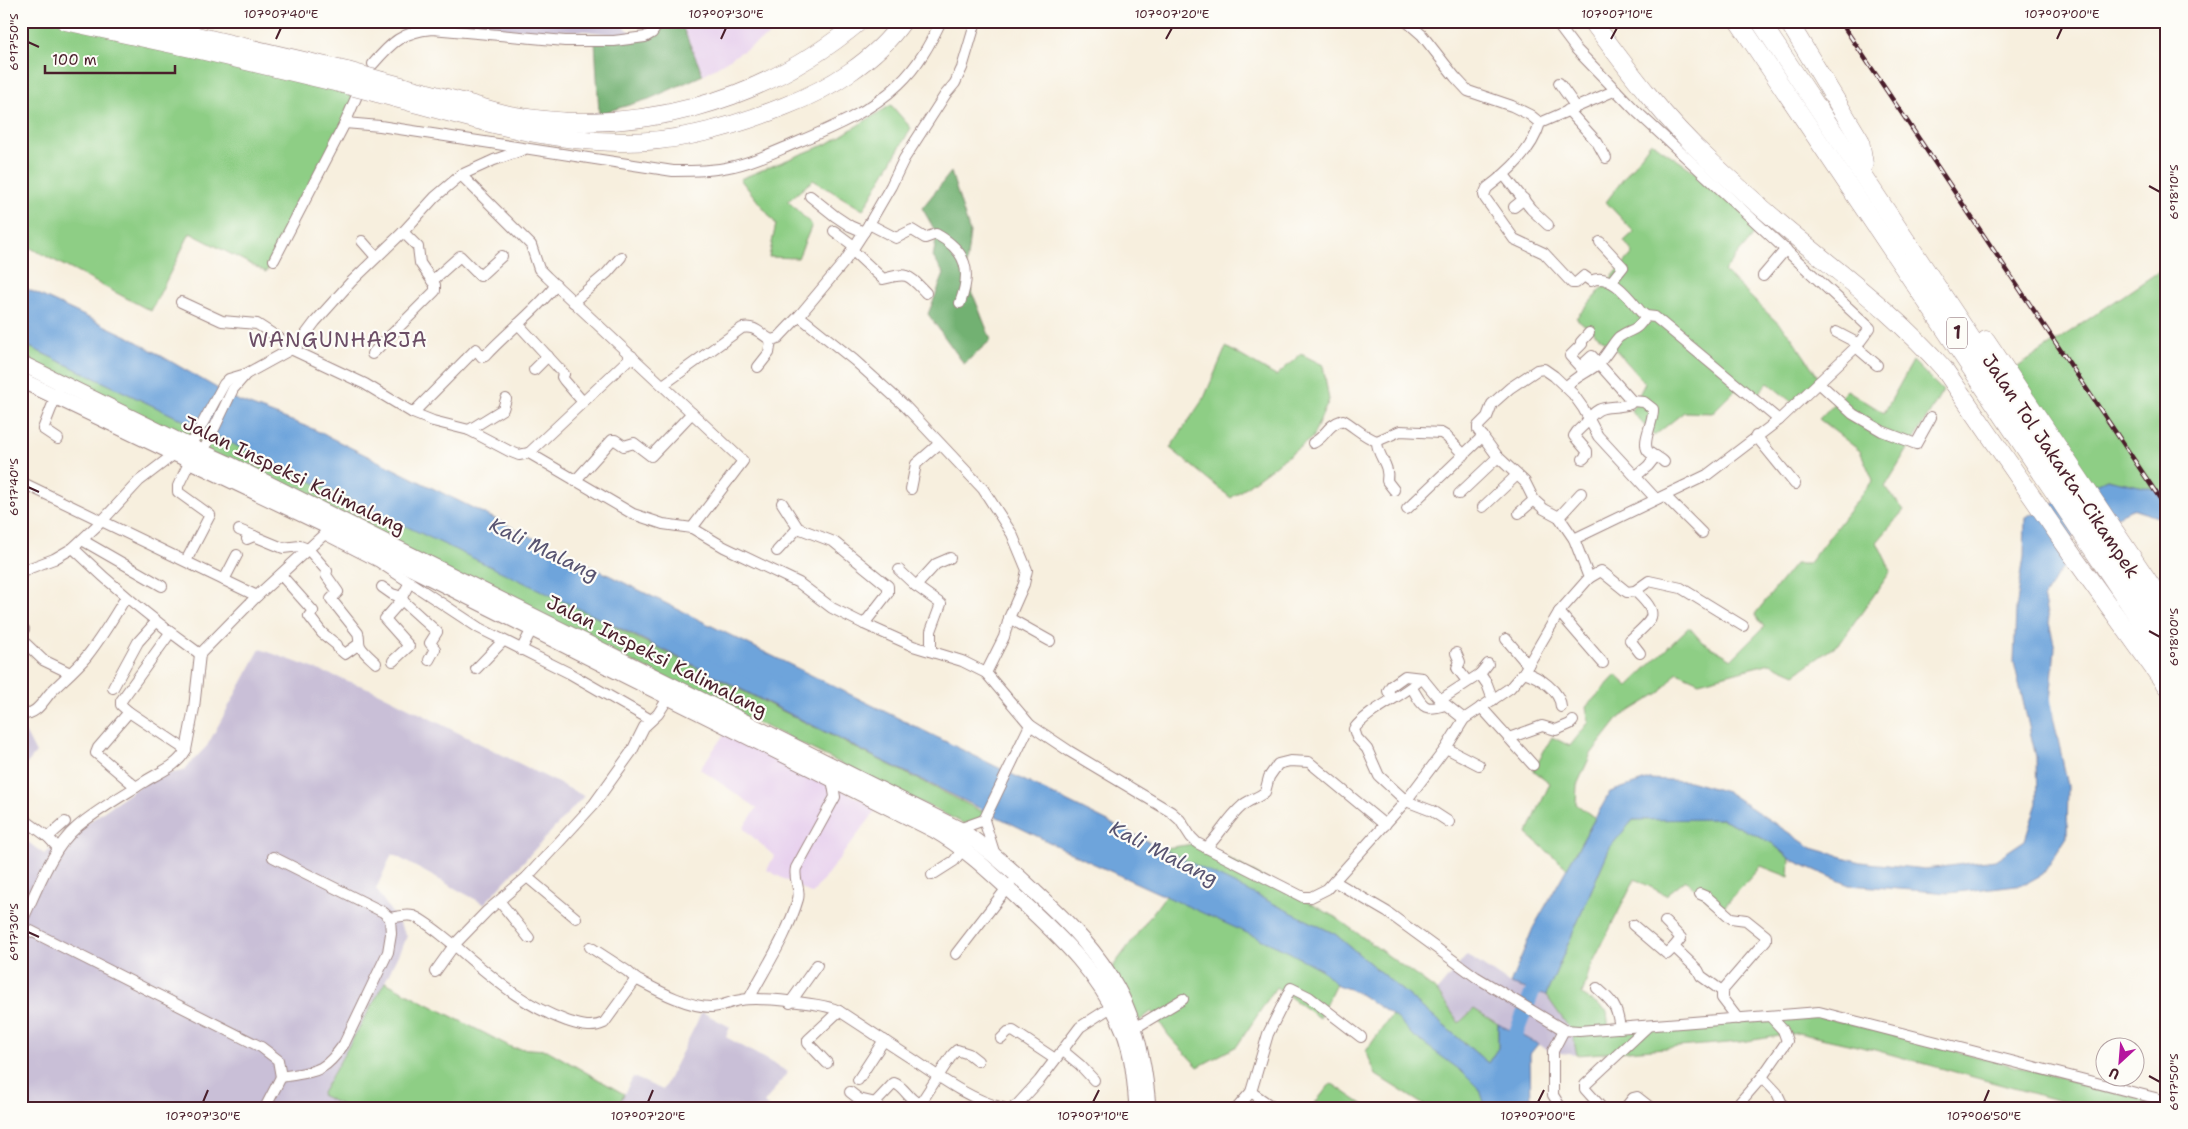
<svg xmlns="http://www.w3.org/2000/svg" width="2188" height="1129" font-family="'Shantell Sans',sans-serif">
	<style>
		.built { fill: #e8d2ee }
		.industrial { fill: #c9bfd7 }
		.green { fill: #8ece85; stroke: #6c7658 }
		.forest { fill: #72b172; stroke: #5e684e }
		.water { fill: #6ea4db; stroke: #5c6283 }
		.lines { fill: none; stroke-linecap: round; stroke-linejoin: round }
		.river { stroke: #6ea4db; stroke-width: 15 }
		.minor-casing { stroke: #a08784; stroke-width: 12 }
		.primary-casing { stroke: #a08784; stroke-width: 17 }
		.motorway-casing { stroke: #a08784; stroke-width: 19 }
		.minor { stroke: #fff; stroke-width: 10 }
		.primary { stroke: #fff; stroke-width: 15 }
		.motorway { stroke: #fff; stroke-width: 18 }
		.rail-casing { stroke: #4a1f2b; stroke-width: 4.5 }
		.rail { stroke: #fdfcf7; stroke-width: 2.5; stroke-dasharray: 8; stroke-linecap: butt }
		.motorway-bridge-casing { stroke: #a08784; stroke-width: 19; stroke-linecap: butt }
		.motorway-bridge { stroke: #fff; stroke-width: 18 }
		.ticks { fill: none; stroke: #4a1f2b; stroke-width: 2 }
		.labels { text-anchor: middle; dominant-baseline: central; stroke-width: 4.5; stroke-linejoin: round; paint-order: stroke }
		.shield { fill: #fdfcf7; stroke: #806168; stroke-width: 1 }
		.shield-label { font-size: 18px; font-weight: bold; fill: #4a1f2b }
		.street-label { font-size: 19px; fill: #4a1f2b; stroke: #fdfcf7 }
		.water-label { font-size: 20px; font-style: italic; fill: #585471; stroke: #fdfcf7 }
		.quarter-label { font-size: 21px; letter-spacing: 1px; fill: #6c4e66; stroke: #fdfcf7 }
		.neatline { fill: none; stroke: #4a1f2b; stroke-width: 2 }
		.ticks-label { font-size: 12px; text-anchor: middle; fill: #4a1f2b }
	</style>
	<rect width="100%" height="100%" fill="#fdfcf7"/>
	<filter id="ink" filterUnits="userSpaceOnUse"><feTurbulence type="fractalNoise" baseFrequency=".02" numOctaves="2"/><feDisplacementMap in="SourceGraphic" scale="10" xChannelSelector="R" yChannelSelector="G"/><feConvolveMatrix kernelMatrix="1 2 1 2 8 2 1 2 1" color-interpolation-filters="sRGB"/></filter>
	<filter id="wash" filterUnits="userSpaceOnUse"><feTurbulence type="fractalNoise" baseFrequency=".0096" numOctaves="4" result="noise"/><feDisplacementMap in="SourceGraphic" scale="20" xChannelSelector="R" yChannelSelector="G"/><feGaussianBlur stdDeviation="1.12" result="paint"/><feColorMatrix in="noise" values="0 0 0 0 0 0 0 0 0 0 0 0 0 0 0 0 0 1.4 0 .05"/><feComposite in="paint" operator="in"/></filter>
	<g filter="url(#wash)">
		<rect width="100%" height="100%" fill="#f7efde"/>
		<g class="built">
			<path d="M680 21H793L703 75Z"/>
			<path d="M725 733 878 808 812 894 767 870 774 856 743 828 757 808 700 769Z"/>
		</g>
		<g class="industrial">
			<path d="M398 21H616L639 38 586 31 433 29 405 35Z"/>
			<path d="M260 649 373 690 584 796 484 904 392 854 376 889 407 936 385 982 513 1048 547 1050 624 1094 633 1077 663 1090 702 1012 730 1027 726 1037 788 1072 764 1103 769 1108H21V837L44 854 152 777 183 771 207 746Z"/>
			<path d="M21 724 36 753 21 771Z"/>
			<path d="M1467 955 1510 984 1546 995 1572 1032 1577 1055 1552 1052 1498 1024 1474 1009 1459 1023 1437 991Z"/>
		</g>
		<g class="green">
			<path d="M21 21H62L361 89 274 260 266 272 190 233 151 311 21 243Z"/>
			<path d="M891 105 911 128 863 210 813 180 788 201 812 225 798 258 769 257 776 224 740 179 829 143Z"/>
			<path d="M1651 142 1766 220 1724 271 1790 335 1819 378 1793 403 1768 383 1753 399 1735 390 1712 413 1684 412 1654 436 1631 411 1645 383 1617 351 1576 318 1633 253 1624 241 1634 232 1606 202Z"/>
			<path d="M2167 266V492L2107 479 2086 489 2009 373Z"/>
			<path d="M21 343 552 595 987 814 969 826 21 363Z"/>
			<path d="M1226 347 1276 376 1301 354 1323 365 1329 400 1312 438 1231 498 1170 448 1204 398Z"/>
			<path d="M1913 361 1943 391 1885 487 1904 510 1877 542 1891 571 1841 642 1795 674 1770 663 1699 682 1677 672 1661 692 1620 717 1591 754 1577 785 1576 804 1595 818 1567 868 1527 834 1550 783 1533 770 1552 737 1570 746 1589 722 1586 707 1616 675 1628 686 1689 627 1702 642 1732 659 1764 627 1755 614 1795 564H1808L1873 480 1860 451 1819 419 1847 390 1884 413Z"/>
			<path d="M1669 818 1722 819 1772 843 1790 859 1789 877 1761 866 1720 911 1685 880 1666 895 1635 879 1590 968 1582 995 1607 1011 1609 1031 1689 1028 1730 1021H1781L1806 1013 2167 1105V1108H2086L1875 1050 1798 1033 1741 1042 1577 1055 1572 1032 1546 995 1610 847 1633 820Z"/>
			<path d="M1200 843 1335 917 1437 991 1459 1023 1474 1009 1498 1024V1048L1488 1063 1335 934 1159 849Z"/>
			<path d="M1177 880 1342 971 1319 1018 1276 987 1237 1046 1198 1067 1169 1036 1152 1011 1132 1027 1109 972Z"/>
			<path d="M385 982 513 1048 547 1050 624 1094 617 1108H348L321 1095Z"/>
			<path d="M1401 1002 1503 1094 1478 1108H1449L1444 1105 1427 1107 1376 1075 1366 1051Z"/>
			<path d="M1331 1083 1368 1108H1311Z"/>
		</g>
		<g class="forest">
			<path d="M661 21H680L703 75 649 99 599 114 595 41 645 37Z"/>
			<path d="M951 172 970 233 965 274 991 340 964 364 928 314 944 274 933 257 937 234 922 208Z"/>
		</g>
		<g class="water">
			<path d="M21 286 127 336 239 401 313 429 1335 934 1488 1063 1498 1048V1024L1538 1044 1530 1054 1531 1108H1486L1480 1090 1460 1070 1411 1034 1398 1019 1355 991 1337 985 1322 970 1289 952 1090 862 877 758 630 633 21 343Z"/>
			<path d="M2107 479 2167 492V520L2132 509 2057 545 2066 563 2043 597 2055 648 2050 702 2068 786 2067 837 2043 874 2025 884 1949 893 1849 885 1790 859 1772 843 1722 819 1633 820 1610 847 1546 995 1510 984 1533 928 1610 792 1649 779 1689 781 1727 792 1812 848 1860 862 1925 869 1995 860 2025 840 2037 803 2036 757 2014 662 2016 609 2024 557 2025 517Z"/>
		</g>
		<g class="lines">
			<g class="river">
				<path d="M21 316 127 368"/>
				<path d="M152 380 216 411"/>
				<path d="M584 590 844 717"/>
				<path d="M2043 695 2055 808 2052 826"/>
				<path d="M1880 879 1947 880"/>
				<path d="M1509 1051 1540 973"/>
				<path d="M1466 1061 1503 1094 1505 1108"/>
			</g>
		</g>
	</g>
	<g filter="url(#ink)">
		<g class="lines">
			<g class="minor-casing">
				<g id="minor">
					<path d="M1320 21H1333"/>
					<path d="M1406 21 1422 35 1455 77 1468 91 1512 106 1530 115 1540 123"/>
					<path d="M1555 21 1576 49 1636 111 1870 328 1856 347 1779 420 1707 475 1574 539"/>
					<path d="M373 64C392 42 402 32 432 29L565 41H614L645 37 652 33 660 21"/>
					<path d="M1559 83 1576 107"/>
					<path d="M1616 90 1540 123C1532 151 1508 172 1487 188L1484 195 1485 198 1514 239 1544 253 1572 283H1576L1584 276 1591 281C1610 271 1630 299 1641 312L1646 316 1655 317 1779 420"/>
					<path d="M1568 110 1597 142 1606 158"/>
					<path d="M345 123 380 126 673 171C693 171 714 171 734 166 753 162 772 153 791 145 829 129 869 113 899 84 918 66 930 44 941 21"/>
					<path d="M461 175 531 245 539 269 547 277 743 461 692 528"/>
					<path d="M1504 175 1531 209 1548 225"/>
					<path d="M810 196 835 216 850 226 864 232"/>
					<path d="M1514 207 1524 199"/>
					<path d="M869 224 896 238 912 230 925 238 936 234C967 251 972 271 960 303"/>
					<path d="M834 231 854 246"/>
					<path d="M362 241 376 257"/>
					<path d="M1600 242 1623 267 1611 282"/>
					<path d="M852 250 883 279C908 272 908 274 926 293"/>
					<path d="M274 260 345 123 358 93"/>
					<path d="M1763 276 1786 249"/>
					<path d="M432 281 460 256 480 276 502 256"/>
					<path d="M181 302 222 321 257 324 282 340 293 350 365 384 413 413 433 421 469 430 509 451 519 455 529 453 633 514 663 524 692 528 724 547 799 583 832 608 864 624 913 646 962 661 986 673 1030 725 984 820 995 855"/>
					<path d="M573 302 607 273 621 257"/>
					<path d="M799 316 854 360 905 406 983 489 1012 534 1027 570 1024 584 1009 618 1004 637 986 673"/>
					<path d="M518 324 564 374 562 377 564 380 583 402"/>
					<path d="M1836 332 1859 344"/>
					<path d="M1856 347 1877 365"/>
					<path d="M372 354 435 291V285L420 263 418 247 403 232"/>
					<path d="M758 367 769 353 771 340"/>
					<path d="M534 370 548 356"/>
					<path d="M1819 383 1853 414 1882 431 1916 444 1931 417"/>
					<path d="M663 385 742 328C755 325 760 334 771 340L778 338 799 316 845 261 869 224 891 186 904 159 945 95 955 83 962 68 976 21"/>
					<path d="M1566 387C1576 376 1587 373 1598 364 1605 358 1615 340 1619 337 1633 327 1634 334 1646 316"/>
					<path d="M1632 401 1644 402 1653 409C1654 422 1641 442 1648 451 1652 456 1660 457 1664 462"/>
					<path d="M413 413 476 349 482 357 485 356C508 331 535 312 556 285"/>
					<path d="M469 430 503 409 506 399"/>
					<path d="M1756 436 1795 484"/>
					<path d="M58 439 43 429 58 391"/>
					<path d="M1377 441C1377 458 1390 462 1387 481L1394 490"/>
					<path d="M1313 443C1326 437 1326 425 1343 420 1355 427 1364 437 1377 441L1400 431 1441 433 1446 436 1464 455"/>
					<path d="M203 452 233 389 246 374 297 346 315 322 351 282 403 232 435 197 461 175 494 160 523 150"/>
					<path d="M529 453 632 356"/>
					<path d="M1583 459 1587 455V451L1574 436C1577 430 1581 428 1585 424 1601 400 1608 411 1630 404L1632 401 1592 356 1580 367 1570 356 1582 344 1581 342 1589 333"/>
					<path d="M1636 476 1648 466 1656 456"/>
					<path d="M575 481 612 440H615L624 446 634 443 651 456 692 413"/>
					<path d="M21 482 257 596"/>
					<path d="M911 489 916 464 939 444"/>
					<path d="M1459 494 1498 457"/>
					<path d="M1665 496 1702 533"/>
					<path d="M782 503 798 528 834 542 888 586V593L864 624"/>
					<path d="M1483 507 1517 475"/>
					<path d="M1407 509 1483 436"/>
					<path d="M1519 513 1534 500"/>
					<path d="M1559 517 1581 493"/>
					<path d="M239 530 254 536"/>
					<path d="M324 534 379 562 479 628 569 673 651 720"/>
					<path d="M247 539 254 536 283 548 300 546 308 549 327 571 326 575 338 592 331 599 358 633C360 638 358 641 360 646 363 652 371 658 376 663"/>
					<path d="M82 540 162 586"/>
					<path d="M73 548C113 587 155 622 200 654"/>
					<path d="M777 551 798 528"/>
					<path d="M186 561 210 515 178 492V486L190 461"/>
					<path d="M899 570 916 586 941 604 931 631V651"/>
					<path d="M21 574 30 568 54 559 73 548 103 520 139 481 194 439 224 384 229 379 246 374"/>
					<path d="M281 575 313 611 309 616 322 633 337 645 338 648 345 654 359 644"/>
					<path d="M1589 578 1601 571 1627 592 1635 591 1649 581 1681 588 1743 626"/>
					<path d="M224 580 237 555"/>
					<path d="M410 582 402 597 404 602 437 632 430 643 435 649 429 660"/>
					<path d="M916 586 936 564 950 558"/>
					<path d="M382 587 392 594 402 597 400 602 385 619 409 646 393 661"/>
					<path d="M1635 591C1661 615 1654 618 1630 640L1640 653"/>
					<path d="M1559 612 1603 663"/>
					<path d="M1009 618 1050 641"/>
					<path d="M21 625 24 629 21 633"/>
					<path d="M21 639 43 660 70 673"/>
					<path d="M1506 639 1528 665"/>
					<path d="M521 650 532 629"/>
					<path d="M1456 653 1460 662 1457 668 1467 681"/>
					<path d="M476 669 503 641"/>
					<path d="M1524 672C1539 677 1560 690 1561 707"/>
					<path d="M1480 674 1488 664"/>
					<path d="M1422 678C1404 696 1369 709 1354 729L1357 738 1367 749 1379 776 1406 801 1432 811 1449 822"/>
					<path d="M113 688 138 642 156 622"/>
					<path d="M1412 688C1423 706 1423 712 1445 705"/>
					<path d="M1392 699 1388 691 1391 686 1405 676 1422 678 1440 700 1464 719"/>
					<path d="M1440 700 1480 674 1487 684 1493 700"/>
					<path d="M1481 707 1533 765"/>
					<path d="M129 712 121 705V701L170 633"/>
					<path d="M21 714C36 716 43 701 51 692 63 680 76 669 87 656 102 637 114 617 126 597"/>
					<path d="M1030 725 1069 751 1171 812 1180 820 1191 837 1197 843 1303 897H1311L1327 889 1406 801 1446 748 1464 719 1510 688 1524 672 1559 612 1589 578 1574 539 1559 517 1544 509 1534 500 1525 482 1498 457 1478 430V426L1487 417 1492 404 1510 388 1537 370 1544 369 1554 376 1573 394 1583 408 1598 436 1656 499"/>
					<path d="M1509 738 1542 726 1556 730 1570 724 1573 721"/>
					<path d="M1446 748 1479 765"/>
					<path d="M136 787 96 753 98 748 129 712 186 750"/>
					<path d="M25 820 48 837 58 848"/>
					<path d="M959 829 984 820"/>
					<path d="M48 837 65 822"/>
					<path d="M1206 848C1220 835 1227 819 1242 806 1248 800 1258 798 1265 792L1269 777 1278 764 1290 761 1309 762 1385 825"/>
					<path d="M273 857 383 912 390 918 391 934 388 952 344 1044C323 1074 316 1071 281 1077"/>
					<path d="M932 875 954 861 966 845"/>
					<path d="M527 877 576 918"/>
					<path d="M1334 881 1387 912 1476 977 1564 1030 1579 1031 1819 1012 2167 1101"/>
					<path d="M1700 894 1707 897 1731 918 1746 920 1766 936V940L1722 991V998L1738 1019"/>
					<path d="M500 902 529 938"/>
					<path d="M390 918C396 917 406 914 413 916 425 920 457 947 468 957 500 984 527 1007 567 1021 580 1025 591 1029 604 1023L636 979C657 990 687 1007 711 1007 721 1007 732 1001 741 1000 758 997 826 1003 839 1011 864 1027 889 1044 914 1060 942 1079 971 1100 1003 1108"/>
					<path d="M1665 922 1681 938 1674 947"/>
					<path d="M21 923C36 893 51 849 77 827 97 810 122 796 144 782 159 772 177 767 186 750L194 708 200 654 257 596 331 528"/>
					<path d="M1633 925 1667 954 1674 947 1698 970 1701 976 1722 991"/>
					<path d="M21 926 261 1047 278 1060 281 1077"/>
					<path d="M590 947 627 971 636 979"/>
					<path d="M956 954 1010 884"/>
					<path d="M435 972 455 944 487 911 527 877 594 804 632 751 644 727 658 714 672 692"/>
					<path d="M1597 988C1613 1002 1617 1006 1620 1028"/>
					<path d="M749 999C766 967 788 934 798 899 801 889 793 879 796 868L835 797 832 779"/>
					<path d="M790 1003 817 965"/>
					<path d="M1135 1028 1183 999"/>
					<path d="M1001 1039 1008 1032 1013 1031 1055 1059"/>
					<path d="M1062 1050 1080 1065 1094 1080"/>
					<path d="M827 1063 808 1043V1040L839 1011"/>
					<path d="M1762 1077 1777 1093 1784 1108"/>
					<path d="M858 1080 884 1040"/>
					<path d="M850 1092 859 1099 876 1103"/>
					<path d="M1251 1092 1274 1108"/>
					<path d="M265 1108 281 1077"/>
					<path d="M879 1108 876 1102 894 1083C904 1086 908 1099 918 1103L922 1101 952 1055 957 1050 969 1054 978 1061"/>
					<path d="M1012 1108 1017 1105 1039 1081 1080 1027 1116 1004"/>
					<path d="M1237 1108 1251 1092 1268 1034 1291 988 1309 997 1361 1037"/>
					<path d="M1561 1108 1553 1095V1051L1564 1030"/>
					<path d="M1602 1108 1585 1089V1085L1647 1027"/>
					<path d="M1625 1108 1633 1098 1637 1097 1651 1108"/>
					<path d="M1735 1108 1762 1077 1787 1041 1783 1030 1770 1016"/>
				</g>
			</g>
			<g class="primary-casing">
				<g id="primary">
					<path d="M21 363 185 444 227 463 959 829C987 848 1011 869 1035 892 1109 959 1141 1007 1148 1108"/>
					<path d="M21 380 331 528 934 830C965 848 990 872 1017 897 1059 936 1101 974 1123 1029 1133 1053 1135 1082 1137 1108"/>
				</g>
			</g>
			<g class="motorway-casing">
				<g id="motorway">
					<path d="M65 21 200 50 343 84"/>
					<path d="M133 21 347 71"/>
					<path d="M1592 21C1628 70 1665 120 1709 160 1739 188 1769 215 1800 240 1851 282 1900 319 1944 369L2073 556 2167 687"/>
					<path d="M1738 21 2167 660"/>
					<path d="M1760 21 2167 632"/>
					<path d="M1788 21 1860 140 1864 164"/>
					<path d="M382 81C408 88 435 95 462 102 478 106 494 112 510 115 634 138 764 102 860 21"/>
					<path d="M377 93C457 114 537 141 620 142 677 143 733 127 785 106 829 89 876 60 903 21"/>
					<path d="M1986 340 2167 609"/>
				</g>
			</g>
			<use href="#minor" class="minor"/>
			<use href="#primary" class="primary"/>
			<use href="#motorway" class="motorway"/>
			<g class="rail-casing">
				<path id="rail" d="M1840 21 2167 509"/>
			</g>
			<use href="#rail" class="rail"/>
			<g class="motorway-bridge-casing">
				<g id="motorway-bridge">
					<path d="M347 71 382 81"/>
					<path d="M343 84 377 93"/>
				</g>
			</g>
			<use href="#motorway-bridge" class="motorway-bridge"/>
		</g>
	</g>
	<path class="ticks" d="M276 39 281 28M721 39 726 28M1166 39 1172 28M1611 39 1617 28M2057 39 2062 28M28 42 39 47M2149 186 2160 192M28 487 39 492M2149 631 2160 637M28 932 39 937M2149 1076 2160 1082M203 1102 208 1090M648 1102 653 1090M1093 1102 1099 1090M1538 1102 1544 1090M1984 1102 1989 1090"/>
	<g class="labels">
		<rect class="shield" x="1947" y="317.5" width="20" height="31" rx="4"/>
		<g class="shield-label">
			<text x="1957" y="333">1</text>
		</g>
		<g class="street-label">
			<text transform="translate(2061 466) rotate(56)">Jalan Tol Jakarta–Cikampek</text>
			<text transform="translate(294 475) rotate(26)">Jalan Inspeksi Kalimalang</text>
			<text transform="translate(657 656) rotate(27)">Jalan Inspeksi Kalimalang</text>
		</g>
		<g class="water-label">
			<text transform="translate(544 549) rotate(26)">Kali Malang</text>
			<text transform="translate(1164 853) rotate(27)">Kali Malang</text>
		</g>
		<g class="quarter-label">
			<text x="338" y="340">WANGUNHARJA</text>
		</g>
	</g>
	<rect width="2188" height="1129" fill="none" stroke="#fdfcf7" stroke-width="55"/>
	<g transform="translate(2120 1062) rotate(206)"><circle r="24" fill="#fdfcf7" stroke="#b5a4a5"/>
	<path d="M0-4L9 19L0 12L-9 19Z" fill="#b5179e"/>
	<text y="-8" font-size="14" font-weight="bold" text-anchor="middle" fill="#4a1f2b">U</text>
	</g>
	<path d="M45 65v8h130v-8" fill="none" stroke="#4a1f2b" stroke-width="2.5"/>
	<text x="52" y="65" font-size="15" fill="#4a1f2b" stroke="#fdfcf7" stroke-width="4" paint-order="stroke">100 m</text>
	<rect x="28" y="28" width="2132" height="1074" class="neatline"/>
	<g class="ticks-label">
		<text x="281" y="18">107°07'40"E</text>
		<text x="726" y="18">107°07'30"E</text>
		<text x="1172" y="18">107°07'20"E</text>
		<text x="1617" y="18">107°07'10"E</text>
		<text x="2062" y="18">107°07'00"E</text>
		<text transform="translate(14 42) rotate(-90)" y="4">6°17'50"S</text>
		<text transform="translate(2174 192) rotate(-90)" y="4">6°18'10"S</text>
		<text transform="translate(14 487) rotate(-90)" y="4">6°17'40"S</text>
		<text transform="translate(2174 637) rotate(-90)" y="4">6°18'00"S</text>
		<text transform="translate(14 932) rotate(-90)" y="4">6°17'30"S</text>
		<text transform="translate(2174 1082) rotate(-90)" y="4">6°17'50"S</text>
		<text x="203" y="1120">107°07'30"E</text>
		<text x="648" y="1120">107°07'20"E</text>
		<text x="1093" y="1120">107°07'10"E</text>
		<text x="1538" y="1120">107°07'00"E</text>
		<text x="1984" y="1120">107°06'50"E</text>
	</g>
</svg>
